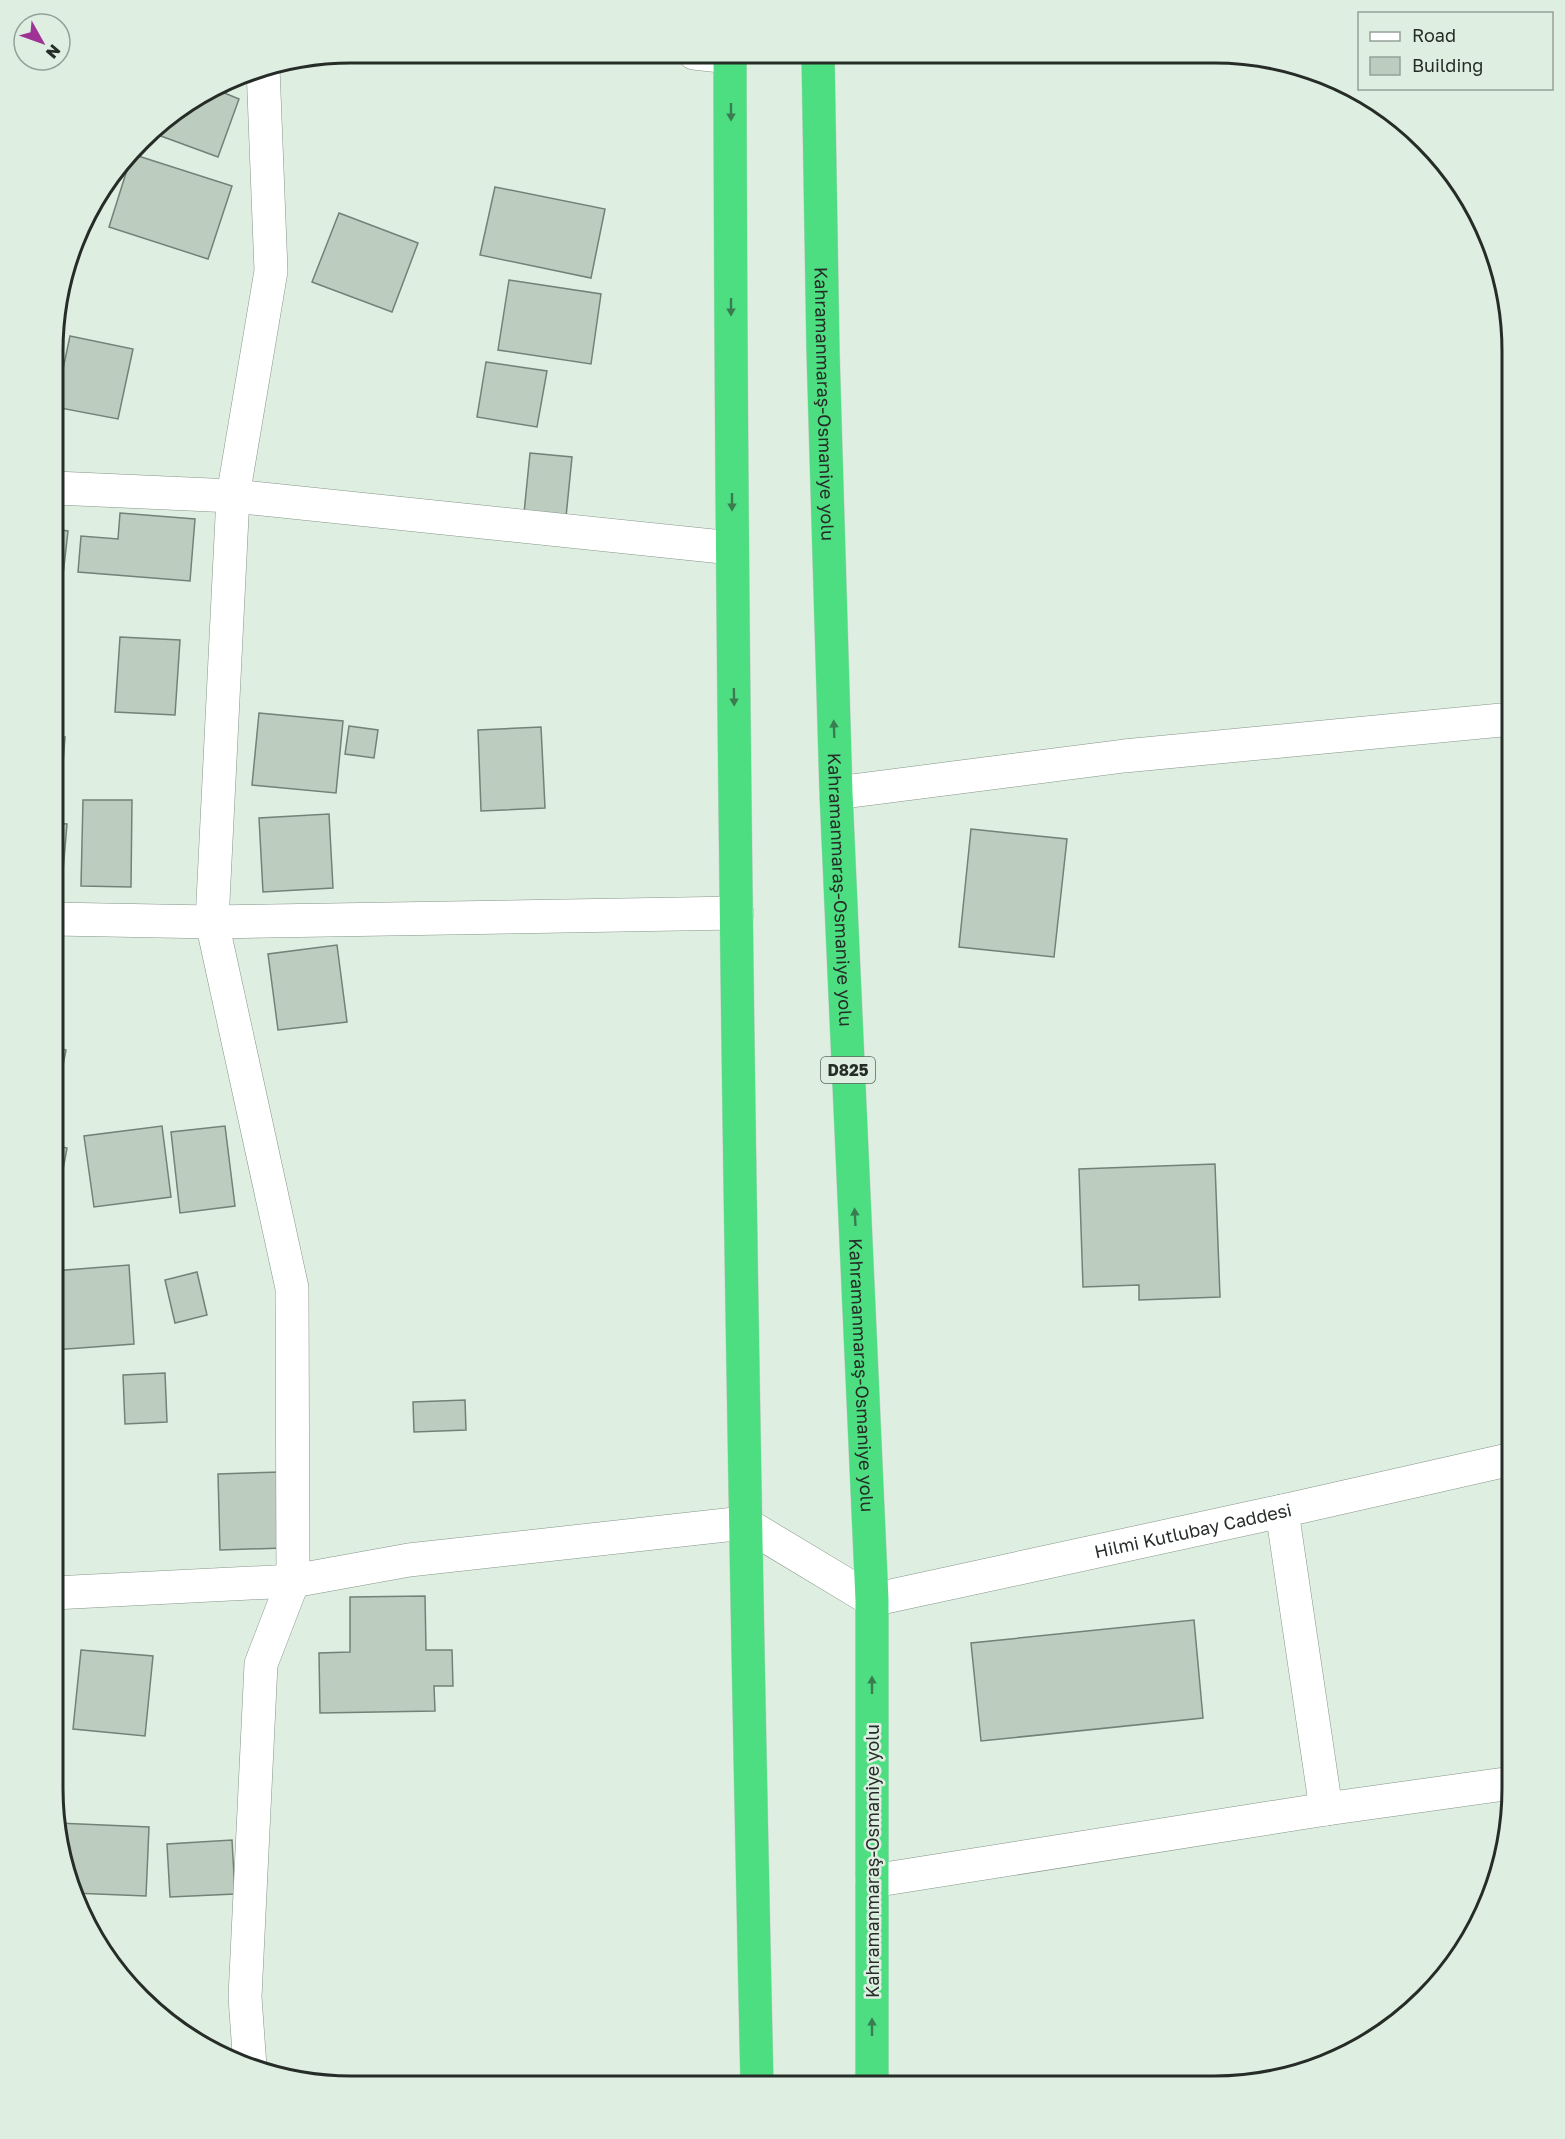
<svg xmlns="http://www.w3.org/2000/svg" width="1565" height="2139" font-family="'Golos Text',sans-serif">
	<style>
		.building { fill: #bccdc0; stroke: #728276; stroke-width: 1.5 }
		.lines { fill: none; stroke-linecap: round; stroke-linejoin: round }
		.minor-casing { stroke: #859588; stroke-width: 34 }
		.highway-casing { stroke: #cfd1cf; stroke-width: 34 }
		.minor { stroke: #fff; stroke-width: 33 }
		.highway { stroke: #4ede82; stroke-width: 33 }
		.oneway { fill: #387c50 }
		.labels { text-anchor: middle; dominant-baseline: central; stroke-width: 5; stroke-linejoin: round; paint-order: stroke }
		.shield { fill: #deefe1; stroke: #5d665f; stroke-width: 1.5 }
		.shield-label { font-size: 16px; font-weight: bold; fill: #262c27 }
		.street-label { font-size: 18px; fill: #262c27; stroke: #deefe1 }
		.rim { fill: none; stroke: #262c27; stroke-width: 3 }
	</style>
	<rect width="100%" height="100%" fill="#deefe1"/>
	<g class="building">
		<path d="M217 90 239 99 218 157 150 132 154 126Z"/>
		<path d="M132 154 232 186 208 259 109 227Z"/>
		<path d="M495 187 605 209 591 278 480 255Z"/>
		<path d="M339 213 418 243 392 312 312 282Z"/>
		<path d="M509 280 601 294 591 364 498 350Z"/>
		<path d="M70 336 133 349 118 419 55 407Z"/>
		<path d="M486 362 547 371 537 427 477 417Z"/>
		<path d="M530 453 572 457 565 527 523 523Z"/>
		<path d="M120 513 195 519 190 581 78 572 81 536 118 539Z"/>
		<path d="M55 529 68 531 62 584 55 583Z"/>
		<path d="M120 637 180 640 175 715 115 712Z"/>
		<path d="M259 713 343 721 336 793 252 785Z"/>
		<path d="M349 726 378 730 374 758 345 754Z"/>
		<path d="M541 727 545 808 481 811 478 730Z"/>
		<path d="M54 737H65L60 804H54Z"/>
		<path d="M83 800H132L131 887 81 886Z"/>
		<path d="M329 814 333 888 263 892 259 818Z"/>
		<path d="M54 823 67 824 61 895 54 894Z"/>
		<path d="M971 829 1067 839 1054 957 959 947Z"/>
		<path d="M337 945 347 1022 278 1030 268 954Z"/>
		<path d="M54 1047 66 1050 54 1110Z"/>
		<path d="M162 1126 171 1197 94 1207 84 1136Z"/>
		<path d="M225 1126 235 1206 180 1213 171 1132Z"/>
		<path d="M54 1145 67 1148 62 1175 54 1174Z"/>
		<path d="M1215 1164 1220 1297 1139 1300V1285L1083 1287 1079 1169Z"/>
		<path d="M129 1265 134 1344 53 1350V1271Z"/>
		<path d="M197 1272 207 1315 175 1323 165 1280Z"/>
		<path d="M165 1373 167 1422 125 1424 123 1375Z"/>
		<path d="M465 1400 466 1430 414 1432 413 1402Z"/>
		<path d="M280 1472 283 1548 220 1550 218 1474Z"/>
		<path d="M425 1596 426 1650H452L453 1686H434L435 1711 320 1713 319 1653 350 1652V1597Z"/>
		<path d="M1194 1620 1203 1718 981 1741 971 1643Z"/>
		<path d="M81 1650 153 1656 145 1736 73 1729Z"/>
		<path d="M57 1823 149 1827 146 1896 73 1893 63 1865Z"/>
		<path d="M232 1840 235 1894 170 1897 167 1844Z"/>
	</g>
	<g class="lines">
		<g class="minor-casing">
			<g id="minor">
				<path d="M694 53 730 57"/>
				<path d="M55 488 233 496 732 548"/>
				<path d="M836 793 1124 756 1512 719"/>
				<path d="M54 919 212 922 737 913"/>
				<path d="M1282 1511 1326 1809"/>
				<path id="s1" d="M53 1593 293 1581 409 1560 744 1523 872 1600 1282 1511 1512 1459"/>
				<path d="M872 1881 1326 1809 1512 1783"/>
				<path d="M250 2067 245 1997 261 1664 293 1581 292 1288 212 922 233 496 271 271 263 67"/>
			</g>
		</g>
		<g class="highway-casing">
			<g id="highway">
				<path d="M730 54C731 731 742 1408 757 2085"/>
				<path id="s2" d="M818 54 823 351 836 793 872 1600V2086"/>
			</g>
		</g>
		<use href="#minor" class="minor"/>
		<use href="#highway" class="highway"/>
	</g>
	<defs><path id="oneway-solid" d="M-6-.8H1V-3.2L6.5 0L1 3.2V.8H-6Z" transform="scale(1.5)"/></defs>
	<g class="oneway">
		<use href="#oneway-solid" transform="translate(731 112) rotate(90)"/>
		<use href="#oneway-solid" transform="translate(731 307) rotate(90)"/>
		<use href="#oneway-solid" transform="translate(732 502) rotate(90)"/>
		<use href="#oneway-solid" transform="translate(734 697) rotate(89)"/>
		<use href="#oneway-solid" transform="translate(834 729) rotate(-92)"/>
		<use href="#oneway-solid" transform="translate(855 1217) rotate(-93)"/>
		<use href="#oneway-solid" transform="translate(872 1685) rotate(-90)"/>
		<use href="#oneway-solid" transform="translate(872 2027) rotate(-90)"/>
	</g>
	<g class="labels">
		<rect class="shield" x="821" y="1057" width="54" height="26" rx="4.5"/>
		<g class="shield-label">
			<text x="848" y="1070">D825</text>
		</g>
		<g class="street-label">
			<text stroke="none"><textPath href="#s2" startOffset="350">Kahramanmaraş-Osmaniye yolu</textPath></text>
			<text stroke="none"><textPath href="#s2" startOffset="836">Kahramanmaraş-Osmaniye yolu</textPath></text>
			<text stroke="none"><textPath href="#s2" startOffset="1322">Kahramanmaraş-Osmaniye yolu</textPath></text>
			<text stroke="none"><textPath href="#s1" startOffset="1173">Hilmi Kutlubay Caddesi</textPath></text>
			<text transform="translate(872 1861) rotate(-90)">Kahramanmaraş-Osmaniye yolu</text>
		</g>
	</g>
	<path d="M0 0H1565V2139H0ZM351 63H1214A288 288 0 0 1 1502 351V1788A288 288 0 0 1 1214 2076H351A288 288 0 0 1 63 1788V351A288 288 0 0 1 351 63Z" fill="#deefe1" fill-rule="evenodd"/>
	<path class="rim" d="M351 63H1214A288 288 0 0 1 1502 351V1788A288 288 0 0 1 1214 2076H351A288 288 0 0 1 63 1788V351A288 288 0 0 1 351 63Z"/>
	<rect x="1358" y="12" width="195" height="78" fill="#deefe1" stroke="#94a197" stroke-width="1.5"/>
	<rect x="1370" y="32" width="30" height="9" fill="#ffffff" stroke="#94a197" stroke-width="1.5"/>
	<text x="1412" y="42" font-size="18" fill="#262c27">Road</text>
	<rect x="1370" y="57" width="30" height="18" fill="#bccdc0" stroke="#94a197" stroke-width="1.5"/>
	<text x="1412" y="72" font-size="18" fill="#262c27">Building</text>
	<g transform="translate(42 42) rotate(130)"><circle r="28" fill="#deefe1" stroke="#94a197" stroke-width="1.5"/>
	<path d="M0-4.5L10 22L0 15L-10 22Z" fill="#9e3395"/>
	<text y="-9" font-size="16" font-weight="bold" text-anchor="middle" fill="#262c27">N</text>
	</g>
</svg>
